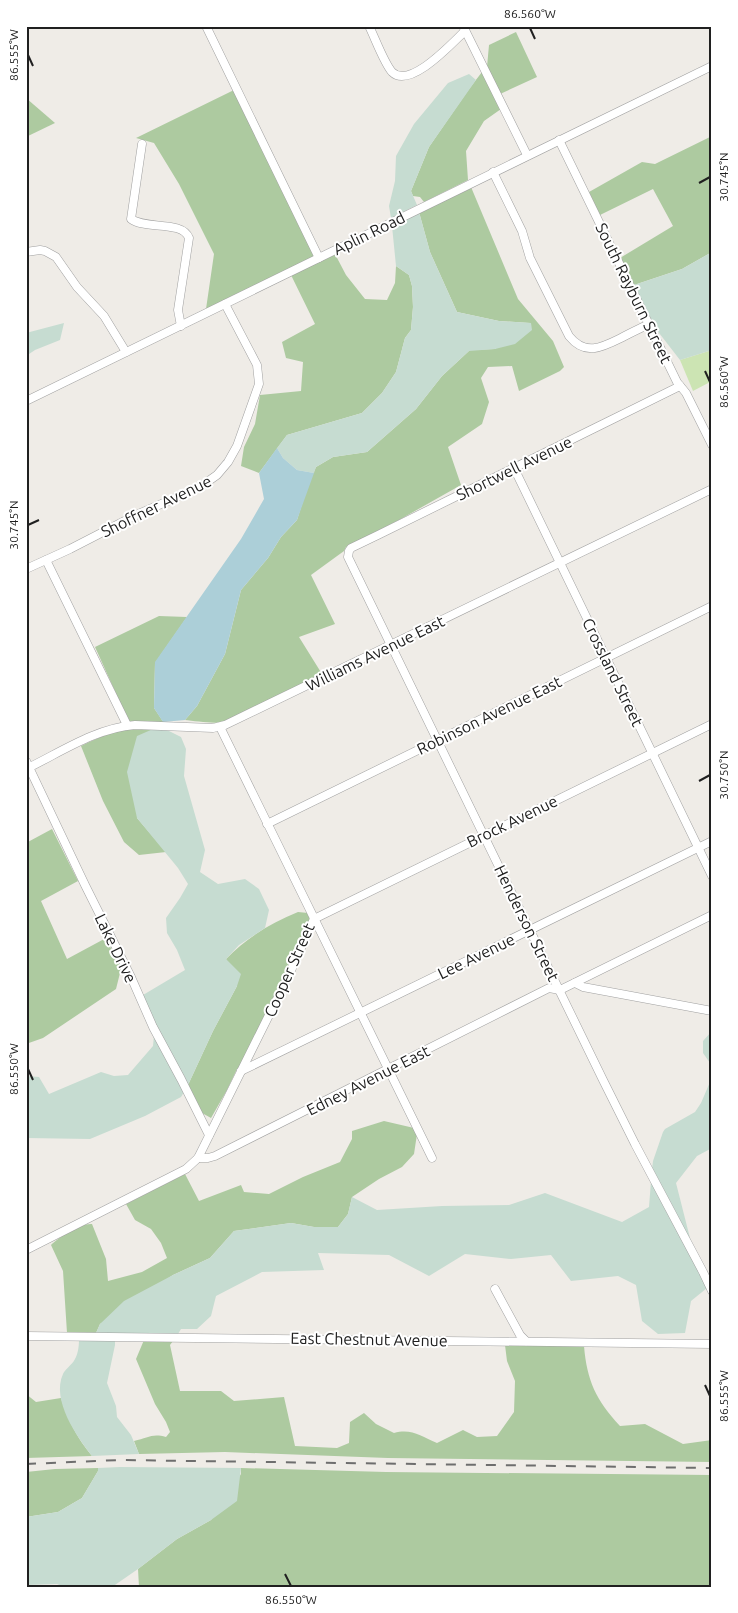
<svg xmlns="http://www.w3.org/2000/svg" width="738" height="1613" font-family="Ubuntu,sans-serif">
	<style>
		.grass { fill: #cce4b3 }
		.forest { fill: #adcaa0 }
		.wetland { fill: #c6dcd1 }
		.water { fill: #accfd8 }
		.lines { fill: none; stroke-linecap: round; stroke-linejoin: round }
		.minor-casing { stroke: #a1a1a1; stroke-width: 9 }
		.minor { stroke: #fff; stroke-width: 8 }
		.rail { stroke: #6e6e6e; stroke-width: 2; stroke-dasharray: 10 10; stroke-linecap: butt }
		.ticks { fill: none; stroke: #202020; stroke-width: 2 }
		.labels { text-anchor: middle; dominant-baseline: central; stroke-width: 4; stroke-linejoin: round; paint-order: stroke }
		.street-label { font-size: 16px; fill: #202020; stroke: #fff }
		.neatline { fill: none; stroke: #202020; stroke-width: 2 }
		.ticks-label { font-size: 12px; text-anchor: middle; fill: #202020 }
	</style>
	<rect width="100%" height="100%" fill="#efece7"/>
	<path class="grass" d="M712 350V381L693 391 680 360Z"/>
	<g class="forest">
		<path d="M516 32 537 77 500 94 487 67 489 45Z"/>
		<path d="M482 72 501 109 484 121 466 151 468 180 424 202 420 197 413 196 411 191 429 147 469 89Z"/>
		<path d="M234 90 315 256 206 309 214 254 179 184 154 143 136 138Z"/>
		<path d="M26 98 55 123 26 137Z"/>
		<path d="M712 136V252L682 269 634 285 620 258 673 226 653 189 600 215 589 192 642 162 655 164Z"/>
		<path d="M471 187 518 299 553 341 564 367 560 371 519 391 512 366 488 367 481 378 489 402 482 424 448 447 461 485 399 520 346 547 344 551 311 575 335 624 299 637 322 674 222 722C215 724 194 721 185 720L197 706 225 654 241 590 268 558 281 537 297 520 308 485 316 467 333 457 367 452 416 409 442 376 470 350 495 349 530 323 499 321 457 312 430 252 419 212Z"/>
		<path d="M335 254 346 275 365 299 387 300 395 283 396 266 409 275 412 286 413 307 411 330 405 338 396 372 382 393 362 413 287 435 259 473 241 466 244 447 255 424 260 395 301 391 303 362 286 358 282 342 315 324 291 275Z"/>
		<path d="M159 616 187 617 155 663 154 708 164 723 129 722 95 647Z"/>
		<path d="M136 728 153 729 137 818 166 852 139 855 124 842 103 801 81 746C99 737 116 730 136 728Z"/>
		<path d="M52 829 78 881 41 901 67 959 106 938 121 969 116 989 43 1038 26 1044V843Z"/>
		<path d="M298 912 308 913 310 919 285 975 239 1068 237 1069 227 1090 211 1118 202 1113 188 1085 213 1031 237 986 226 959C246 938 271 923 298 912Z"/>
		<path d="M384 1121 414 1128 417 1134 414 1154 402 1167 379 1179 352 1197 348 1214 338 1227H314L291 1223 234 1231 210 1258 173 1275 100 1324 96 1333H67L63 1271 51 1245C59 1237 81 1223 92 1224L106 1259 108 1281 142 1272 167 1258 161 1243 151 1229 135 1220 126 1204 185 1174 199 1201 241 1185 244 1192 269 1194 303 1177 340 1162 352 1139V1131Z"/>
		<path d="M144 1340 173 1341 170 1345 180 1391H221L234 1401 284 1397 295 1446 337 1448 349 1443 350 1422 364 1413 376 1424 394 1433C411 1428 421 1436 437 1443L463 1430 477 1437 497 1436 514 1412 515 1381 507 1361 505 1345 528 1346 529 1345 584 1346C587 1381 596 1400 620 1426L645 1424 683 1444 712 1440V1462L388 1458 225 1452 139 1454 134 1441C148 1438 152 1433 166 1437L170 1432 166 1422 155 1404 136 1359Z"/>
		<path d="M26 1394 36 1402 61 1398C69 1422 76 1436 92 1456L26 1458Z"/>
		<path d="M98 1468V1471L82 1498 58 1512 26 1517V1472L55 1469Z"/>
		<path d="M241 1468 386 1472 712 1475V1587H139L138 1569 177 1539 211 1520 241 1474Z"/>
	</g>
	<g class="wetland">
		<path d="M469 74 476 80 429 147 411 191 417 205 391 218 389 206 395 181 396 156 414 124 448 83Z"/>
		<path d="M419 212 430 252 457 312 499 321 531 323 532 330 515 344 495 349 469 351 442 376 416 409 367 452 333 457 316 467 314 473 297 470 283 458 277 448 287 435 362 413 382 393 396 372 405 338 411 330 413 307 412 286 409 275 396 266 392 226Z"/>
		<path d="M712 252V350L680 360 656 329 634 285 682 269Z"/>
		<path d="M64 323 60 340 35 350 26 356V333Z"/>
		<path d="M153 729 167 730 181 737 186 749 184 776 205 850 200 872 218 884 245 879 259 889 269 910 265 928 239 945 226 959 241 974 237 986 213 1031 188 1085 156 1026 143 995 185 970 177 950 167 933 166 918 180 898 188 884 178 868 137 818 127 772 137 736Z"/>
		<path d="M712 1031V1148L697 1156 676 1183 691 1242 652 1169 653 1161 663 1132 665 1129 695 1112 701 1103 710 1082V1063L703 1053V1041Z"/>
		<path d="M154 1035 184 1092 181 1097 145 1116 90 1139 26 1138V1076L39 1077 49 1094 101 1072 114 1076 128 1075 153 1046Z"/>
		<path d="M651 1181 707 1288 691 1301 685 1333 658 1334 642 1321 636 1285 618 1276 571 1281 551 1255 511 1259 465 1254 429 1276 389 1255 318 1253 324 1270 262 1272 216 1296 211 1316 197 1329H181L178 1334 96 1333 100 1324 124 1301 173 1275 210 1258 234 1231 291 1223 314 1227H338L348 1214 352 1197 377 1210 442 1206 509 1205 545 1193 622 1222 649 1207Z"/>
		<path d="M79 1340H115V1345L107 1383 116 1406 117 1417 131 1435 139 1454 92 1456C77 1437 51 1400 63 1374 65 1369 72 1365 75 1359 78 1354 79 1346 79 1340Z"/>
		<path d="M120 1467 241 1468 237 1501 211 1520 177 1539 138 1569 112 1587H64L57 1584 26 1585V1517L58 1512 82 1498 98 1471V1468Z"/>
	</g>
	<path class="water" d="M277 448 283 458 297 470 314 473 297 520 281 537 268 558 241 590 225 654 197 706 185 720 163 722 154 708 155 662 241 539 264 499 259 473Z"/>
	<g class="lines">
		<g class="minor-casing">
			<g id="minor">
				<path d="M206 26 319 258"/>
				<path d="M369 26C375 38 384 63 392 72 410 90 453 42 465 31"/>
				<path d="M463 26 527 155"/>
				<path d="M559 140 677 382 686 393 712 445"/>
				<path d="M142 144 131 219C146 230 182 220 189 238L178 310 181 326"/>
				<path d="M493 172 522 231 530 258 569 336C585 356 601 348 621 338 630 333 639 329 649 324"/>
				<path d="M26 252 40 250 45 251 56 257 77 287 104 316 126 352"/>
				<path d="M680 386 378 535 351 548 349 551 348 557 603 1080 635 1144 703 1272 712 1291"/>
				<path d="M26 401 712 66"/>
				<path d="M514 468 712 876"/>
				<path d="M46 560 127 725"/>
				<path d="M26 569 70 549 136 515 200 487 217 475 228 462 237 446 259 384 257 365 225 304"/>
				<path d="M220 727 432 1158"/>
				<path d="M26 761 85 885 131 977 153 1027 181 1079 209 1135"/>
				<path d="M26 769C61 752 96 728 135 725L213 728 225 725 712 489"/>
				<path d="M267 824 712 606"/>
				<path d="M314 919 712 724"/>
				<path d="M575 983 583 987 712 1011"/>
				<path d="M241 1071 712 841"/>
				<path d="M198 1158H208L215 1156 549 988 560 990 712 915"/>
				<path d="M26 1250 186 1169 198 1158 288 977 314 919"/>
				<path d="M495 1289 520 1335 526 1341"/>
				<path d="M26 1336 712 1344"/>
			</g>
		</g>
		<use href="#minor" class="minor"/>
		<path class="rail" d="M26 1464 119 1460 712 1468"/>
	</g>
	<path class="ticks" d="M530 28 535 39M28 55 33 66M699 183 710 177M705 371 710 382M28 525 39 520M699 781 710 775M28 1069 33 1080M705 1385 710 1396M285 1574 291 1586"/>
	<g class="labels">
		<g class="street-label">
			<text transform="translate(369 233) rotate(-26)">Aplin Road</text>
			<text transform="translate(634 293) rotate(64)">South Rayburn Street</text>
			<text transform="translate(514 468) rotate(-26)">Shortwell Avenue</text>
			<text transform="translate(156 506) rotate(-26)">Shoffner Avenue</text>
			<text transform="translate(375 653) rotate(-26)">Williams Avenue East</text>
			<text transform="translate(613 672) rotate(64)">Crossland Street</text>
			<text transform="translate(489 715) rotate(-26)">Robinson Avenue East</text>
			<text transform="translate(512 821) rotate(-26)">Brock Avenue</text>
			<text transform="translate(527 923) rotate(64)">Henderson Street</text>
			<text transform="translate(116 948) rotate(64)">Lake Drive</text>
			<text transform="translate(476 956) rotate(-26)">Lee Avenue</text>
			<text transform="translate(289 970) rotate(-66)">Cooper Street</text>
			<text transform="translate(368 1080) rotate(-27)">Edney Avenue East</text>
			<text transform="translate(369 1339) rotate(1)">East Chestnut Avenue</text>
		</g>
	</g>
	<rect width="738" height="1613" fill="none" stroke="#ffffff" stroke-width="55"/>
	<rect x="28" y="28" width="682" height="1558" class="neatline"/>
	<g class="ticks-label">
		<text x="530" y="18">86.560°W</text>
		<text transform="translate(14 55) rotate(-90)" y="4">86.555°W</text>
		<text transform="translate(724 177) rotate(-90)" y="4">30.745°N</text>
		<text transform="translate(724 382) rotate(-90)" y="4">86.560°W</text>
		<text transform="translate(14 525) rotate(-90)" y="4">30.745°N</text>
		<text transform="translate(724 775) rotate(-90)" y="4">30.750°N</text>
		<text transform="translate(14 1069) rotate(-90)" y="4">86.550°W</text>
		<text transform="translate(724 1396) rotate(-90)" y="4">86.555°W</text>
		<text x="291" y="1604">86.550°W</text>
	</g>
</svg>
